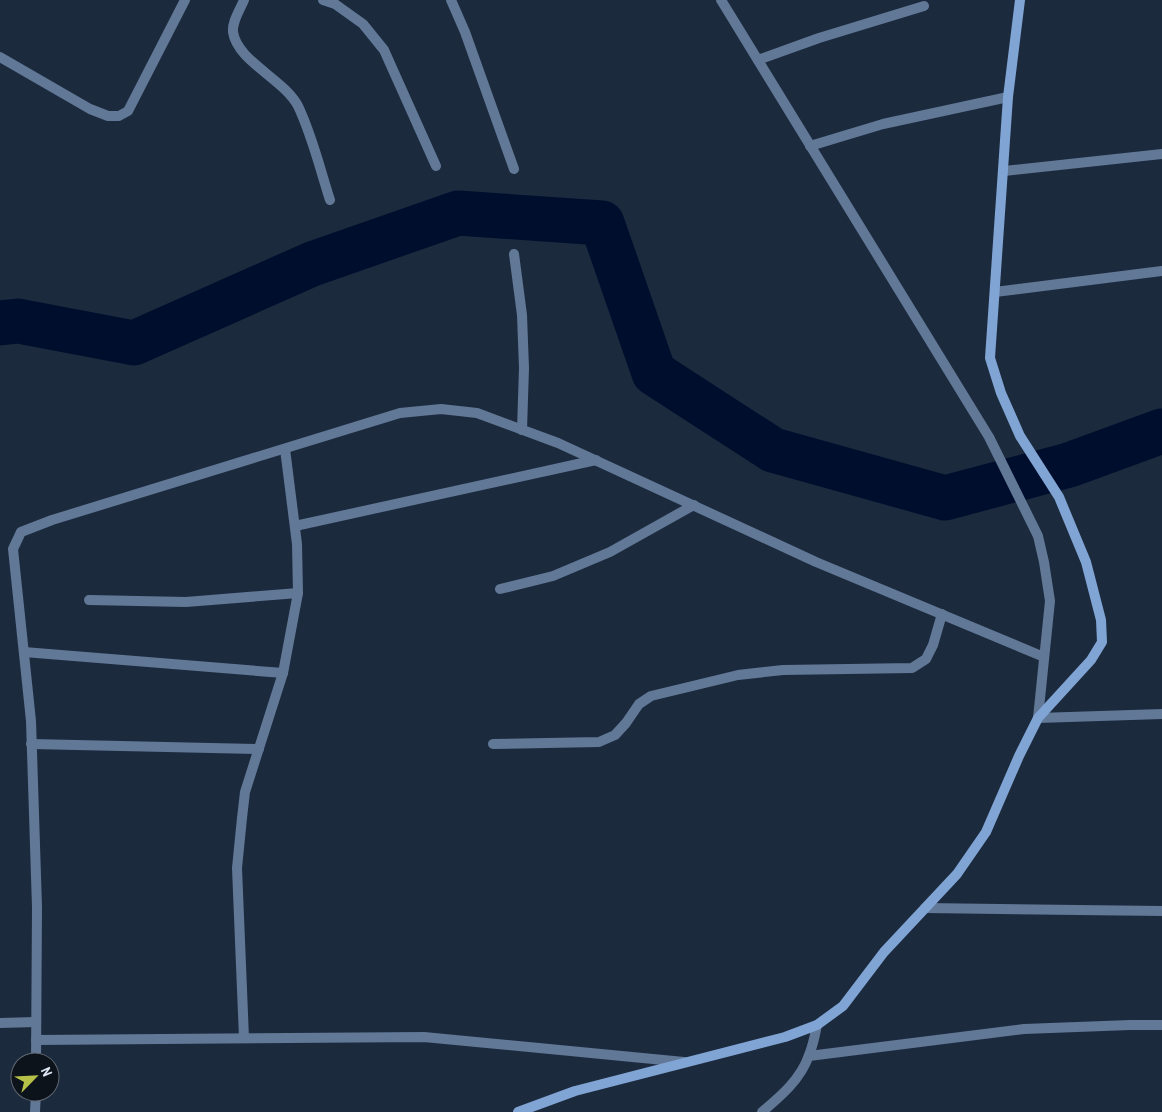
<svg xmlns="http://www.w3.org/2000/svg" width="1162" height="1112" font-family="'Archivo Narrow',sans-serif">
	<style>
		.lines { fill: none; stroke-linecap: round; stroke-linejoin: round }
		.river { stroke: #000e2e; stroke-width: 45 }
		.street { stroke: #617896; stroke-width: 10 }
		.secondary { stroke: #80a4d4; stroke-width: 10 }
	</style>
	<rect width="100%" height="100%" fill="#1c2a3d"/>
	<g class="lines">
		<path class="river" d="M0 323 18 321 134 343 312 264 458 213 602 223 654 373 773 450 945 498 1069 465 1162 431"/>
		<g class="street">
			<path d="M244 0C240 10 232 21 233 32 237 61 285 80 298 106 312 135 320 169 330 200"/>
			<path d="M323 0 335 4 363 24 384 50 436 166"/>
			<path d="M451 0 465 32 514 169"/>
			<path d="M721 0 989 437 1038 536 1044 562 1050 601 1038 718 1162 714"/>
			<path d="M0 57 90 109 108 116H119L128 111 185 0"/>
			<path d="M758 60 819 38 924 6"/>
			<path d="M810 146 883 124 1008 97"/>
			<path d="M1004 171 1162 154"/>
			<path d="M514 254 522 315 524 368 522 430"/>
			<path d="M995 292 1162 271"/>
			<path d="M295 526 596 460"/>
			<path d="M500 589 553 576 610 552 694 505"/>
			<path d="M89 600 186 602 298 593"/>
			<path d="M24 652 283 673"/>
			<path d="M31 744 259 749"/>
			<path d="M493 744 599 742 615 735 626 723 639 704 651 696 738 675 783 670 912 668 926 659 933 645 942 614"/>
			<path d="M925 908 1162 911"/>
			<path d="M0 1023 36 1022"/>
			<path d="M244 1038 237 868 242 818 245 792 283 673 298 593 297 544 285 449"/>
			<path d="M36 1040 424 1037 684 1062"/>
			<path d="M809 1056 1024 1029 1130 1025H1162"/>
			<path d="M36 1062 37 907 31 721 13 549 21 532 52 520 400 413 441 409 477 413 558 443 816 562 1044 657"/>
			<path d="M35 1112 36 1092"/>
			<path d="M762 1112C781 1096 801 1079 809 1055 813 1046 815 1035 817 1025"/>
		</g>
		<path class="secondary" d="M518 1112 575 1091 785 1037 817 1025 843 1006 884 952 957 874 986 832 1019 756 1038 718 1091 660 1102 642 1101 620 1086 562 1059 497 1020 436 1001 393 990 358 1008 97 1020 0"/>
	</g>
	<g transform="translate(35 1077) rotate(66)"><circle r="24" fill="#0c131b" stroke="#606872"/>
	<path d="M0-4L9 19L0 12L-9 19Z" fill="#b8c147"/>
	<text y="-8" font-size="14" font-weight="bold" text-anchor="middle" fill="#dee7f4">N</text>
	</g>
</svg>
